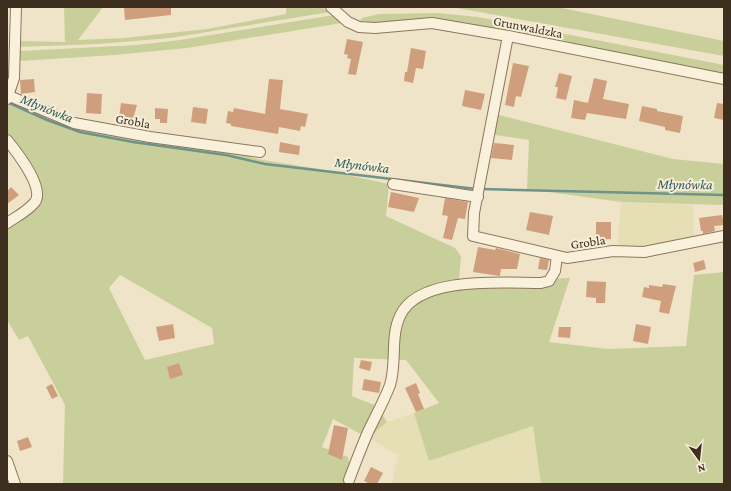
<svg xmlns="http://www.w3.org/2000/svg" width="731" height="491" font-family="'Crimson Pro',serif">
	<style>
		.farmland { fill: #e6deb5 }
		.green { fill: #c9cf9b; fill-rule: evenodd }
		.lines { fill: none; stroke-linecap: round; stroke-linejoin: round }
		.stream { stroke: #6f938a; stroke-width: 2.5 }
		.building { fill: #cf9f7d }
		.minor-casing { stroke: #8d765c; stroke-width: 12 }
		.minor { stroke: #faf1dc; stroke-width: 10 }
		.labels { text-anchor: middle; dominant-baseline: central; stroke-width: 4; stroke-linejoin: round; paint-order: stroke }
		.street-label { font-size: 13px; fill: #3d2e20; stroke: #f7eed8 }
		.water-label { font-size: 14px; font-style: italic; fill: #2f5d5a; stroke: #f7eed8 }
	</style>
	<rect width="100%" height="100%" fill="#f0e4c8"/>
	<g class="farmland">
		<path d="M621 202 693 205 694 241 640 249 621 248 618 240Z"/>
		<path d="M414 413 429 461 533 426 541 484H392L398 455 368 438 387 422Z"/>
	</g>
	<g class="green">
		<path d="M64 7H103L78 40 124 38 207 29 286 14V7H321L330 12 170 38 98 44 18 47 19 41 65 42Z"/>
		<path d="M451 7H557L724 41V56Z"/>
		<path d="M439 13 478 17 724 65V76L576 47V44C564 41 555 37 543 34L541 40 478 26 372 23 360 21 362 18 379 14Z"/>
		<path d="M340 14 348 22 187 48 114 55 20 61V51L137 45 180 40Z"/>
		<path d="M496 95 499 115 673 159 724 164V205L621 202 527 189 529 140 489 134Z"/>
		<path d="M9 99 71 124 240 153 257 159 319 169 389 184 386 216 455 248 461 256 459 281 570 278 549 342 608 349 686 346 694 275 724 272V484H541L533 426 429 461 414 413 439 403 406 360 354 358 352 396 377 406 387 422 368 438 333 419 322 447 348 457 354 484H63L65 405 28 336 19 340 7 320V221L36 201V188L7 138V103ZM120 275 212 328 214 344 145 360 109 288Z"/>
	</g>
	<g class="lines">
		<g class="stream">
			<path d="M7 102 47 120 80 132 133 142 226 155 265 164 476 189"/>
			<path d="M481 189 724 195"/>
		</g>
	</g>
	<g class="building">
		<path d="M124 7H171V15L125 20Z"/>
		<path d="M347 39 363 42 356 75 348 74 351 59 347 58 348 55 344 54Z"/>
		<path d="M411 48 426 51 423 69 416 68 413 83 404 81 405 72H407Z"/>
		<path d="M513 63 529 66 521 97 516 96 514 107 505 105Z"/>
		<path d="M559 73 572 76 566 100 556 98 558 87H555Z"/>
		<path d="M594 78 607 81 603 99 629 104 626 119 587 113 585 120 571 118 574 100 588 103Z"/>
		<path d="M34 79 35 92 21 94 20 80Z"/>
		<path d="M269 79 283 80 280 109 308 114 305 127 301 126 300 131 279 127 278 134 231 126V124L226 123 228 111 233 112 234 108 265 114Z"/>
		<path d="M465 90 485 94 481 110 462 106Z"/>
		<path d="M87 93 102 94 101 114 86 113Z"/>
		<path d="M121 103 137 105 133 119 119 117Z"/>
		<path d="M717 103 724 104V120L714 118Z"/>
		<path d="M642 106 657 109V111L683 116 680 133 665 130V127L639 121Z"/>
		<path d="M193 107 208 109 206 124 191 122Z"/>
		<path d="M155 108 168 109 167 123H160V119H155Z"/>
		<path d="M280 142 300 146 299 155 279 152Z"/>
		<path d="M494 143 514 145 512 160 491 158Z"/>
		<path d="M11 187 19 195 7 204V191Z"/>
		<path d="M391 192 419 198 414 212 388 207Z"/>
		<path d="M445 198 468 202 465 219 458 218 452 240 443 238 448 216 442 215Z"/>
		<path d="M530 212 553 216 549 235 526 230Z"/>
		<path d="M722 215 724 225 714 226 715 231 703 234V231H701L699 218Z"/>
		<path d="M596 222H611V239L596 240Z"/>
		<path d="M478 247 495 250 496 248 520 254 517 269H501L500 276 473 272Z"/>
		<path d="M540 258 549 260 547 270 538 269Z"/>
		<path d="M704 260 706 269 695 272 693 263Z"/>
		<path d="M587 281 606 282 605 303H596V298L586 297Z"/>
		<path d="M663 284 676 286 669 314 659 312 661 301 642 297 644 287 649 288V285L662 287Z"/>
		<path d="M173 324 175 338 159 341 156 327Z"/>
		<path d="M636 324 651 327 648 344 633 341Z"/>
		<path d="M559 327H571L570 338 558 337Z"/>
		<path d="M361 360 372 362 370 371 359 368Z"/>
		<path d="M179 363 183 375 170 379 167 367Z"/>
		<path d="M364 379 381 382 379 393 362 390Z"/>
		<path d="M416 383 420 393 418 394 424 409 416 412 405 388Z"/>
		<path d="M52 384 58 396 52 399 46 387Z"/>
		<path d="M334 425 348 428 342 460 328 454Z"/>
		<path d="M28 437 32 447 20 451 17 441Z"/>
		<path d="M371 467 383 473 377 484H370L364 481Z"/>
	</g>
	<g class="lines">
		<g class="minor-casing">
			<g id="minor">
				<path d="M331 7 348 22 359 27 375 28 432 23 508 36 724 79"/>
				<path d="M508 36 474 213 473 236 567 258 613 251 644 252 724 236"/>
				<path d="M7 95 74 123 150 137 260 152"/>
				<path d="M7 99 14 78 16 7"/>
				<path d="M7 140C16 151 45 188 35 202 28 211 16 217 7 223"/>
				<path d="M393 184 478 197"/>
				<path d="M7 461 15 484"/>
				<path d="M349 480C355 464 361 448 368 432 375 417 384 401 390 385 397 363 390 337 400 316 418 275 505 283 541 283L549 281 555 271 557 256"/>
			</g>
		</g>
		<use href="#minor" class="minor"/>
	</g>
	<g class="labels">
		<g class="street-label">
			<text transform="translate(528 27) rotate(11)">Grunwaldzka</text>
			<text transform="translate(133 121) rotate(10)">Grobla</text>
			<text transform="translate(588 242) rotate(-8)">Grobla</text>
		</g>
		<g class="water-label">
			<text transform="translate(47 108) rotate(22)">Młynówka</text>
			<text transform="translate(362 165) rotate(7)">Młynówka</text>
			<text transform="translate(685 184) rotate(1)">Młynówka</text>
		</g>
	</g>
	<rect width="731" height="491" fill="none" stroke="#3d2e20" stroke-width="16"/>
	<g transform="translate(699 459) rotate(165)" stroke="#f7eed8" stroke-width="3" paint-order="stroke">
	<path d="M0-3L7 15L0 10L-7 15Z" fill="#3d2e20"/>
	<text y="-6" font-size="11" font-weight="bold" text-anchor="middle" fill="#3d2e20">N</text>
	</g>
</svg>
